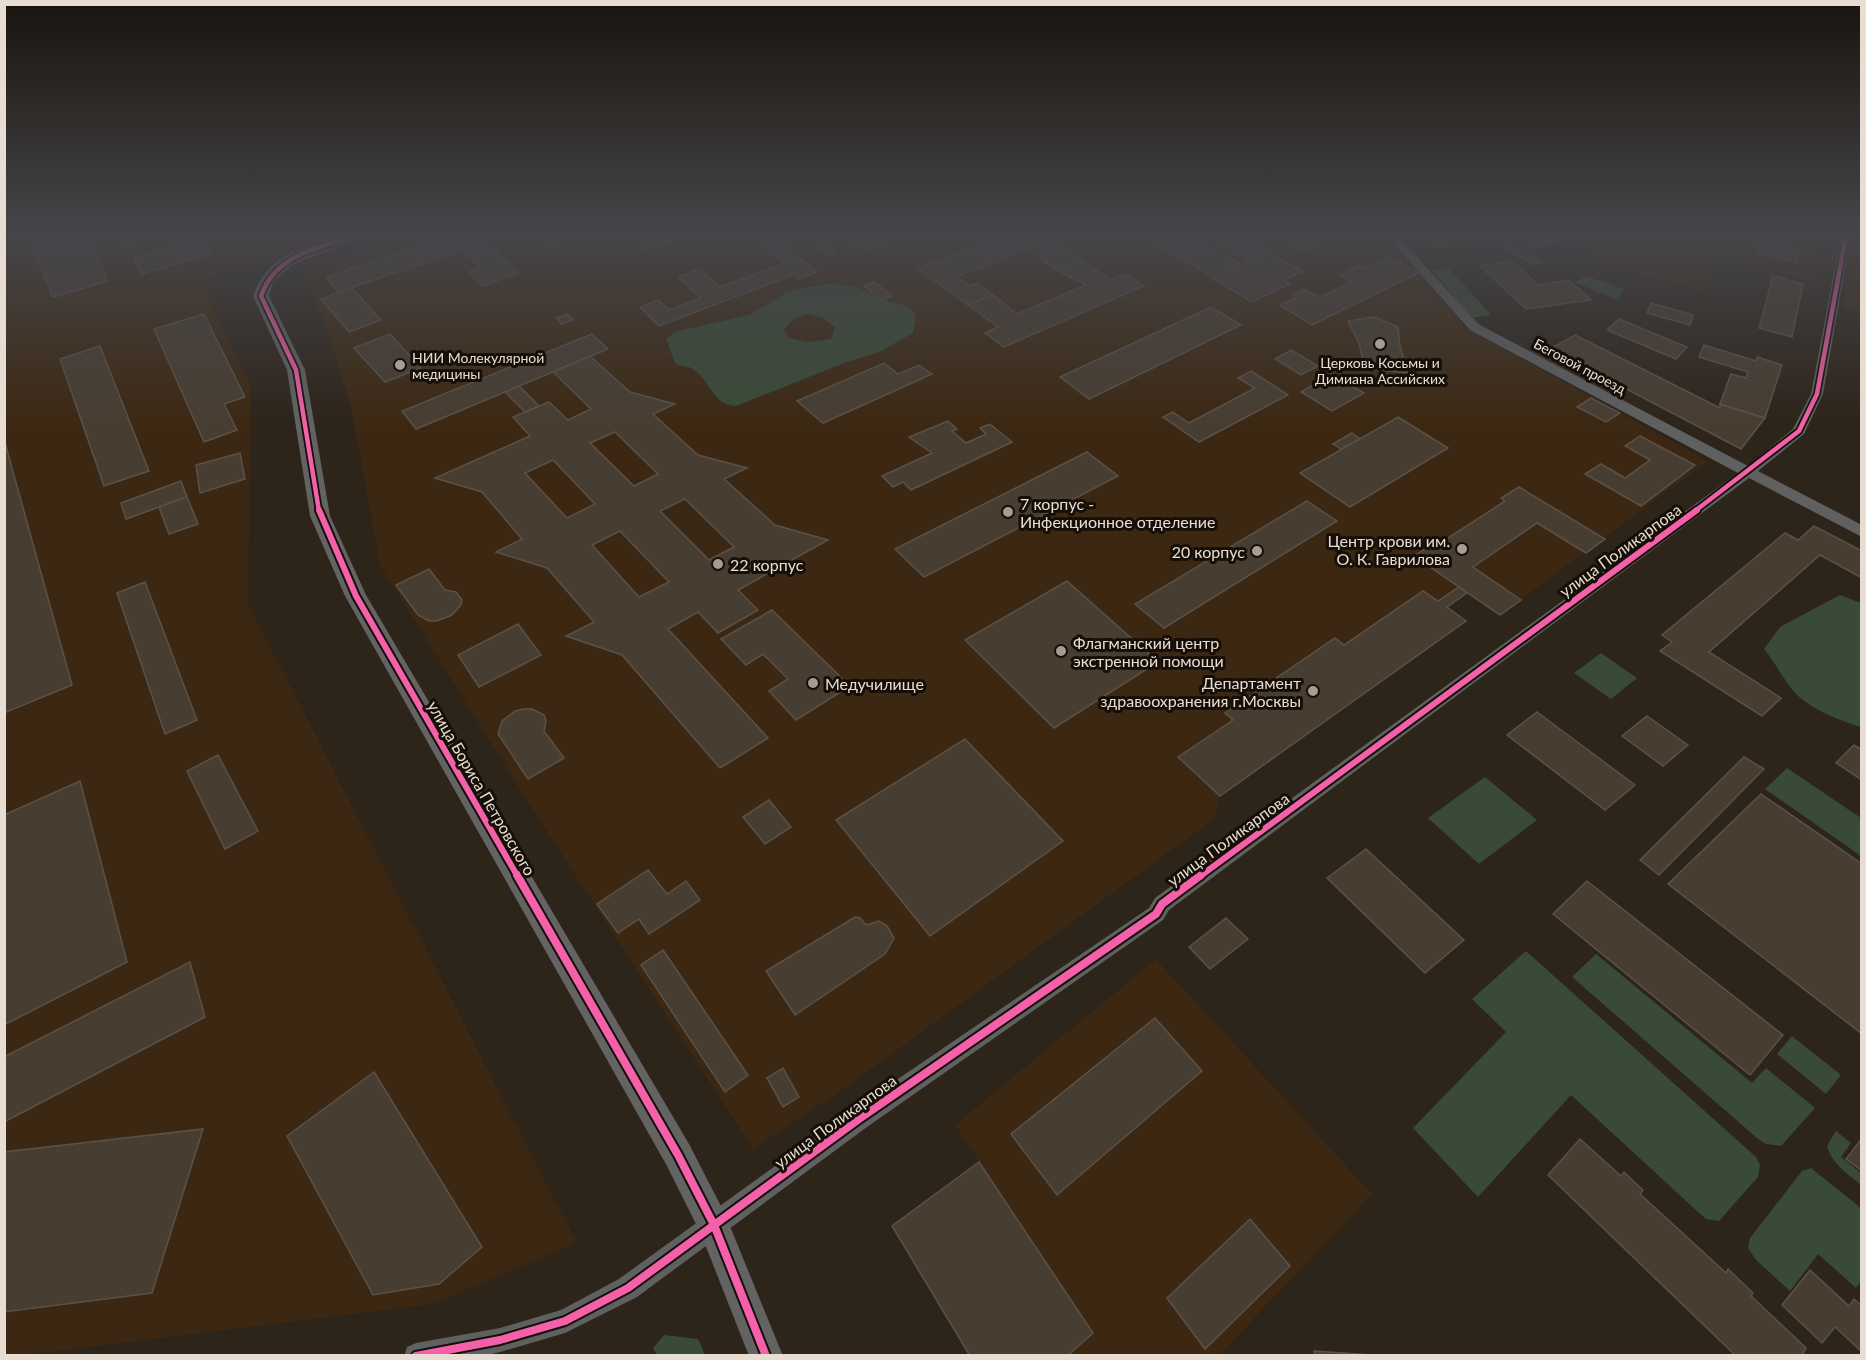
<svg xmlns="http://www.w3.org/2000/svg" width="1866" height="1360" font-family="Lato,sans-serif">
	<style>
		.built { fill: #3c2812 }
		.green { fill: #394b36; fill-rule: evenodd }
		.building { fill: #483d31; stroke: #5a5249; stroke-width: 1.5; fill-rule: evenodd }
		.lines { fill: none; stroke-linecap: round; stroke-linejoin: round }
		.street { fill: #5f6161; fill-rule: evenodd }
		.secondary { fill: #626362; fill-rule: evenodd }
		.cycleway-far2-casing { stroke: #160f07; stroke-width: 8 }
		.cycleway-far1-casing { stroke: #160f07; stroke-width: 10 }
		.cycleway-casing { stroke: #160f07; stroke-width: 12 }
		.cycleway-far2 { stroke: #f560ab; stroke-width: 4.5 }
		.cycleway-far1 { stroke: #f560ab; stroke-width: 6 }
		.cycleway { stroke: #f560ab; stroke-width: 8 }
		.poi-dot { fill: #a79c92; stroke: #160f07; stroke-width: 2 }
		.labels { text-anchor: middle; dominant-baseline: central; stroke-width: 6; stroke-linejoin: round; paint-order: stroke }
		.far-poi-label { font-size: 14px; fill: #e8ddd2; stroke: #160f07; text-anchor: start }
		.far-street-label { font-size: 14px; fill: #e8ddd2; stroke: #160f07 }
		.poi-label { font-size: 16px; fill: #e8ddd2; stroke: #160f07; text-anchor: start }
		.street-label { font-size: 16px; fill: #e8ddd2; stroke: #160f07 }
	</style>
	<rect width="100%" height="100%" fill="#2d241a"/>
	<g class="built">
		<path d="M5 235H339L200 280 251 386 248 604 577 1243 432 1304 23 1355 5 1356Z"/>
		<path d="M410 235H1298L1317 245 1329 240 1347 250 1385 236 1467 329 1708 461 1500 615 1467 593 1447 607 1466 621 1220 796 1214 819 842 1090 753 1149 528 802 380 565 352 412 329 334 303 273Z"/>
		<path d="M1574 235H1819L1813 280 1714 256 1702 291 1605 265Z"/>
		<path d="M1855 235H1861V313L1843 309Z"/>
		<path d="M1156 959 1372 1194 1219 1355H1067L1093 1333 955 1125Z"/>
	</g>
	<g class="green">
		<path d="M1420 235H1483L1476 242 1433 248Z"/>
		<path d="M1449 268 1491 315 1471 318 1432 270Z"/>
		<path d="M1587 276 1624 289 1618 300 1574 282Z"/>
		<path d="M824 284C851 284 860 288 884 299 896 305 910 302 916 317L913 333 879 352 844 363 736 406C713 406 710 380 693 369 687 365 681 367 675 363L666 338 678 331 749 315 787 292ZM808 314 821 317 835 327 831 339 809 342 789 338 784 330 794 318Z"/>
		<path d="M1840 595 1861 603V727C1838 720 1806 708 1791 688 1781 675 1774 661 1764 649L1780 627Z"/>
		<path d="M1601 653 1637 678 1611 699 1574 673Z"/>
		<path d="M1787 768 1861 818V856L1765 789Z"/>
		<path d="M1485 777 1537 820 1479 864 1428 818Z"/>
		<path d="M1526 951 1756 1157 1760 1165 1758 1177 1719 1221 1706 1219 1698 1212 1571 1095 1478 1197 1413 1128 1506 1032 1472 999Z"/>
		<path d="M1596 954 1752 1083 1766 1068 1815 1108 1781 1146 1766 1144 1757 1138 1572 977Z"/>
		<path d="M1792 1036 1841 1075 1826 1094 1777 1054Z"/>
		<path d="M1836 1131 1851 1143 1841 1157 1861 1173V1185C1847 1173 1832 1164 1827 1146Z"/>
		<path d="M1811 1168 1861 1208V1281L1856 1288 1818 1254 1790 1291 1756 1260 1748 1248 1750 1238 1802 1171Z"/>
		<path d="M664 1335 698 1339 705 1355H657L653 1348Z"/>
	</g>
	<g class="building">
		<path d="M28 235H87L108 281 53 297Z"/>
		<path d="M119 235H163L124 246Z"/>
		<path d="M453 235H479L518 273 482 286 469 272 481 268 463 250 338 292 326 277Z"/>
		<path d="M539 235H578L549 245Z"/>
		<path d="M631 235 651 237 688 235 646 250Z"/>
		<path d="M770 235H815L784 246Z"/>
		<path d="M836 235H900L866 251 854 243 849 245Z"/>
		<path d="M1003 235H1041L1082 261 1059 271 1043 261 1046 260 1041 257 1047 254 1034 246 957 277 969 286 976 283 993 295 968 305 918 269Z"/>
		<path d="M1140 235H1165L1151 242Z"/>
		<path d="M1173 235H1190L1239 263 1211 276 1155 243Z"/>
		<path d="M1235 235H1241L1270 251 1249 261 1217 244Z"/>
		<path d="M1275 235H1298L1317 245 1305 251Z"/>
		<path d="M1519 235H1555L1563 242 1530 245Z"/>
		<path d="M1751 235H1791L1788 249 1799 251 1797 262 1758 252 1760 242 1750 239Z"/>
		<path d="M204 238 213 254 141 274 134 258Z"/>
		<path d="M775 239 817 272 798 279 793 275 659 326 640 307 658 300 669 310 701 298 678 277 699 269 720 287 785 263 760 245Z"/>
		<path d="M827 244 837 252 827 256 817 248Z"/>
		<path d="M1513 245 1522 251 1543 262 1534 265 1503 247Z"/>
		<path d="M1269 252 1303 272 1284 280 1290 284 1252 302 1212 278Z"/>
		<path d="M1388 256 1418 273 1312 325 1280 305 1296 298 1292 295 1304 289 1320 297 1352 282 1340 275 1360 265 1366 268Z"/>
		<path d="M1082 261 1111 280 1125 274 1144 286 1004 347 985 333 998 327 968 305 993 295 1017 314 1086 285 1059 271Z"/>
		<path d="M1512 261 1538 285 1569 280 1591 300 1526 309 1480 266Z"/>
		<path d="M1773 276 1803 284 1792 337 1759 328Z"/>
		<path d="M874 282 892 296 882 300 864 286Z"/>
		<path d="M352 288 381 320 349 332 321 299Z"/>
		<path d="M1651 303 1693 315 1690 325 1647 313Z"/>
		<path d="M1211 307 1241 325 1089 399 1060 377Z"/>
		<path d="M204 314 245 397 224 404 237 430 204 442 154 329Z"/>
		<path d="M568 314 573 320 561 324 556 318Z"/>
		<path d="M1374 317 1398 327 1400 346 1408 373 1365 369 1359 343 1348 321Z"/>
		<path d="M1619 319 1687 347 1676 359 1607 330Z"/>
		<path d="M390 334 421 368 385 382 354 348Z"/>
		<path d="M592 334 608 349 416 429 402 411Z"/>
		<path d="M1575 335 1720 408V404L1765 418 1741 449 1550 349Z"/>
		<path d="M1704 345 1756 361 1757 357 1782 365 1765 418 1720 404 1731 374 1746 378 1748 372 1699 357Z"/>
		<path d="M100 346 149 471 104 486 60 359Z"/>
		<path d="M1291 350 1318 366 1301 375 1275 359Z"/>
		<path d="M590 356 630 392 675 404 653 414 698 455 747 468 724 479 775 525 828 540 738 590 758 610 718 633 698 612 668 629 768 738 720 768 622 655 566 636 594 622 547 568 496 552 522 539 482 492 435 478 530 436 513 417 549 402 568 420 591 409 553 372ZM615 432 658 474 634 486 590 443ZM553 460 595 504 567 518 525 473ZM685 499 734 547 709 560 660 511ZM620 531 669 582 639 597 592 545Z"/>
		<path d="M884 363 898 374 919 365 932 374 823 423 797 401Z"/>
		<path d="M1251 371 1288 395 1199 442 1163 417 1173 412 1189 423 1255 388 1238 378Z"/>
		<path d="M1331 374 1364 393 1332 411 1301 392Z"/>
		<path d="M519 386 539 406 525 412 505 392Z"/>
		<path d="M1591 398 1620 413 1606 422 1577 407Z"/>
		<path d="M1398 417 1448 448 1350 507 1300 473Z"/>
		<path d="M948 421 957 429 952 431 966 443 986 434 980 428 990 424 1012 442 911 490 903 482 893 487 882 476 932 453 909 437Z"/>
		<path d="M1352 433 1360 439 1341 449 1333 444Z"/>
		<path d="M1640 436 1695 465 1641 506 1585 474 1601 464 1625 478 1650 460 1625 446Z"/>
		<path d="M4 439 72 685 4 713Z"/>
		<path d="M1087 452 1118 476 924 577 895 549Z"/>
		<path d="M240 453 245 479 200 493 196 465Z"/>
		<path d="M181 481 187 497 126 519 121 503Z"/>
		<path d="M1519 487 1605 539 1586 553 1537 523 1473 567 1521 600 1500 615 1414 556 1435 542 1439 544 1505 501 1501 498Z"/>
		<path d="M187 497 198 524 169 534 159 507Z"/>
		<path d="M1307 501 1337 521 1164 628 1135 604Z"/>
		<path d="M1814 526 1862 551V578L1820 555 1709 652 1781 698 1762 716 1660 651 1672 642 1662 635 1785 533 1798 540Z"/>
		<path d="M429 569 445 590 456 592 462 600 461 605 452 615 437 621H429L418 615 396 585Z"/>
		<path d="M1067 581 1158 662 1054 728 965 640Z"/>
		<path d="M145 582 197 720 165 734 117 593Z"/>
		<path d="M1459 587 1467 593 1447 607 1466 621 1220 796 1178 757 1233 720 1225 713 1335 638 1344 645 1423 591 1438 601Z"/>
		<path d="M772 610 850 686 796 720 769 691 788 679 763 654 746 665 721 639Z"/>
		<path d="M518 624 541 655 479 687 458 655Z"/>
		<path d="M524 709H532L544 715 546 721 544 731 564 758 528 779 498 734 502 721 515 711Z"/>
		<path d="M1537 712 1584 747 1635 785 1605 810 1507 735Z"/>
		<path d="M1647 716 1688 745 1663 766 1622 736Z"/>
		<path d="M965 739 1063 841 930 936 836 820Z"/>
		<path d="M1854 745 1862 750V780L1836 763Z"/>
		<path d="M218 755 258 831 225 849 187 771Z"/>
		<path d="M1744 757 1764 769 1659 875 1640 860Z"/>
		<path d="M80 781 127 962 4 1025V815Z"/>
		<path d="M1761 794 1862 864V1034L1668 884Z"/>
		<path d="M769 800 791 827 765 844 743 817Z"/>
		<path d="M1366 849 1464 940 1425 973 1327 878Z"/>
		<path d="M648 870 667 894 686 881 700 900 649 934 639 919 618 933 597 904Z"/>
		<path d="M1587 881 1783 1035 1750 1075 1553 914Z"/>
		<path d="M855 917 860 918 866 925 879 921 887 926 894 938 885 954 795 1015 766 971Z"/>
		<path d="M1226 918 1248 939 1210 969 1189 947Z"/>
		<path d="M663 950 748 1075 725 1092 641 965Z"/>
		<path d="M190 962 205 1017 4 1122V1057Z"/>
		<path d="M1155 1018 1202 1071 1057 1195 1011 1134Z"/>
		<path d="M783 1068 799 1097 783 1107 767 1078Z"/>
		<path d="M374 1072 482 1247 439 1284 373 1295 287 1136Z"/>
		<path d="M203 1129 152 1293 4 1312V1152Z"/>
		<path d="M1862 1138V1171L1846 1159Z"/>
		<path d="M1580 1139 1621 1176 1624 1172 1643 1190 1640 1194 1726 1273 1728 1269 1753 1293 1751 1296 1806 1348 1802 1356H1736L1548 1175Z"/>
		<path d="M979 1162 1093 1333 1067 1356H970L892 1226Z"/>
		<path d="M1250 1219 1290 1266 1205 1349 1167 1298Z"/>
		<path d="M1810 1270 1849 1306 1854 1299 1862 1306V1352L1835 1327 1822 1343 1782 1305Z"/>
		<path d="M1314 1351 1387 1356H1315Z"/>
	</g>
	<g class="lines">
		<path class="street" d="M1386 235H1397L1478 324 1748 466 1793 429 1811 394 1841 235H1851L1823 394 1804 434 1758 471 1862 525V537L1749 478 1169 910 1163 920 867 1127 637 1297 565 1333 500 1352 484 1356H404L407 1347 416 1343 500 1328 561 1310 619 1279 851 1111 1149 908 1155 898 1738 473 1470 330Z"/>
		<path class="secondary" d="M346 235H371L293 264 273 282 269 296 305 370 330 516 366 595 689 1144 725 1214 783 1356H749L701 1234 667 1166 345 596 310 516 287 370 253 296C267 254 307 245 346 235Z"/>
		<g class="cycleway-far2-casing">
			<g id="cycleway-far2">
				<path d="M319 511 296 370 261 296C276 252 324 246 364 235"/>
				<path d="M1695 511 1799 431 1817 394 1846 235"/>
			</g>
		</g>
		<g class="cycleway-far1-casing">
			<g id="cycleway-far1">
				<path d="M319 510 356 596 518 877"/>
				<path d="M1199 877 1697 510"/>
			</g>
		</g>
		<g class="cycleway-casing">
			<g id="cycleway">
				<path d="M517 875 678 1155 714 1225 766 1356"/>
				<path d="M416 1356 500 1340 565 1321 628 1288 859 1119 1156 914 1162 904 1201 875"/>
			</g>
		</g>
		<use href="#cycleway-far2" class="cycleway-far2"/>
		<use href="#cycleway-far1" class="cycleway-far1"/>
		<use href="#cycleway" class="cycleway"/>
	</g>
	<linearGradient id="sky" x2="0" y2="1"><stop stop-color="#19140e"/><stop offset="0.55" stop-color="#464549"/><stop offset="1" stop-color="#464549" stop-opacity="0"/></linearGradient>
	<rect width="1866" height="426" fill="url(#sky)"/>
	<g class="poi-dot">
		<circle cx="1380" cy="344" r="6"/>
		<circle cx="400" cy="365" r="6"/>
		<circle cx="1008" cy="512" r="6"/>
		<circle cx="1462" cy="549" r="6"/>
		<circle cx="1257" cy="551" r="6"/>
		<circle cx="718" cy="564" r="6"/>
		<circle cx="1061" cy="651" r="6"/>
		<circle cx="813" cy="683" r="6"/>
		<circle cx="1313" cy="691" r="6"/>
	</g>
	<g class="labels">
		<g class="far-poi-label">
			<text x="412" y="357">НИИ Молекулярной<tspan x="412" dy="16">медицины</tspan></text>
			<text x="1380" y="362" text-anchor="middle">Церковь Косьмы и<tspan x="1380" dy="16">Димиана Ассийских</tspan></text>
		</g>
		<g class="far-street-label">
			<text transform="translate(1580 366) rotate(28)">Беговой проезд</text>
		</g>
		<g class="poi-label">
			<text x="1020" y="503">7 корпус -<tspan x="1020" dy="18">Инфекционное отделение</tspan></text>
			<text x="1450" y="540" text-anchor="end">Центр крови им.<tspan x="1450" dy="18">О. К. Гаврилова</tspan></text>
			<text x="1245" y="551" text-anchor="end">20 корпус</text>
			<text x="730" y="564">22 корпус</text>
			<text x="1073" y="642">Флагманский центр<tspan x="1073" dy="18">экстренной помощи</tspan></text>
			<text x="1301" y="682" text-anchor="end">Департамент<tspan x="1301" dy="18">здравоохранения г.Москвы</tspan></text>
			<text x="825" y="683">Медучилище</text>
		</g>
		<g class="street-label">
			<text transform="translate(1620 550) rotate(-36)">улица Поликарпова</text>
			<text transform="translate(482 788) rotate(60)">улица Бориса Петровского</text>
			<text transform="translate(1228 839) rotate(-36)">улица Поликарпова</text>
			<text transform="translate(835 1121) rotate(-36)">улица Поликарпова</text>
		</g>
	</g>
	<rect width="1866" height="1360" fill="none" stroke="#e8ddd2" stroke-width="12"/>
</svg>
